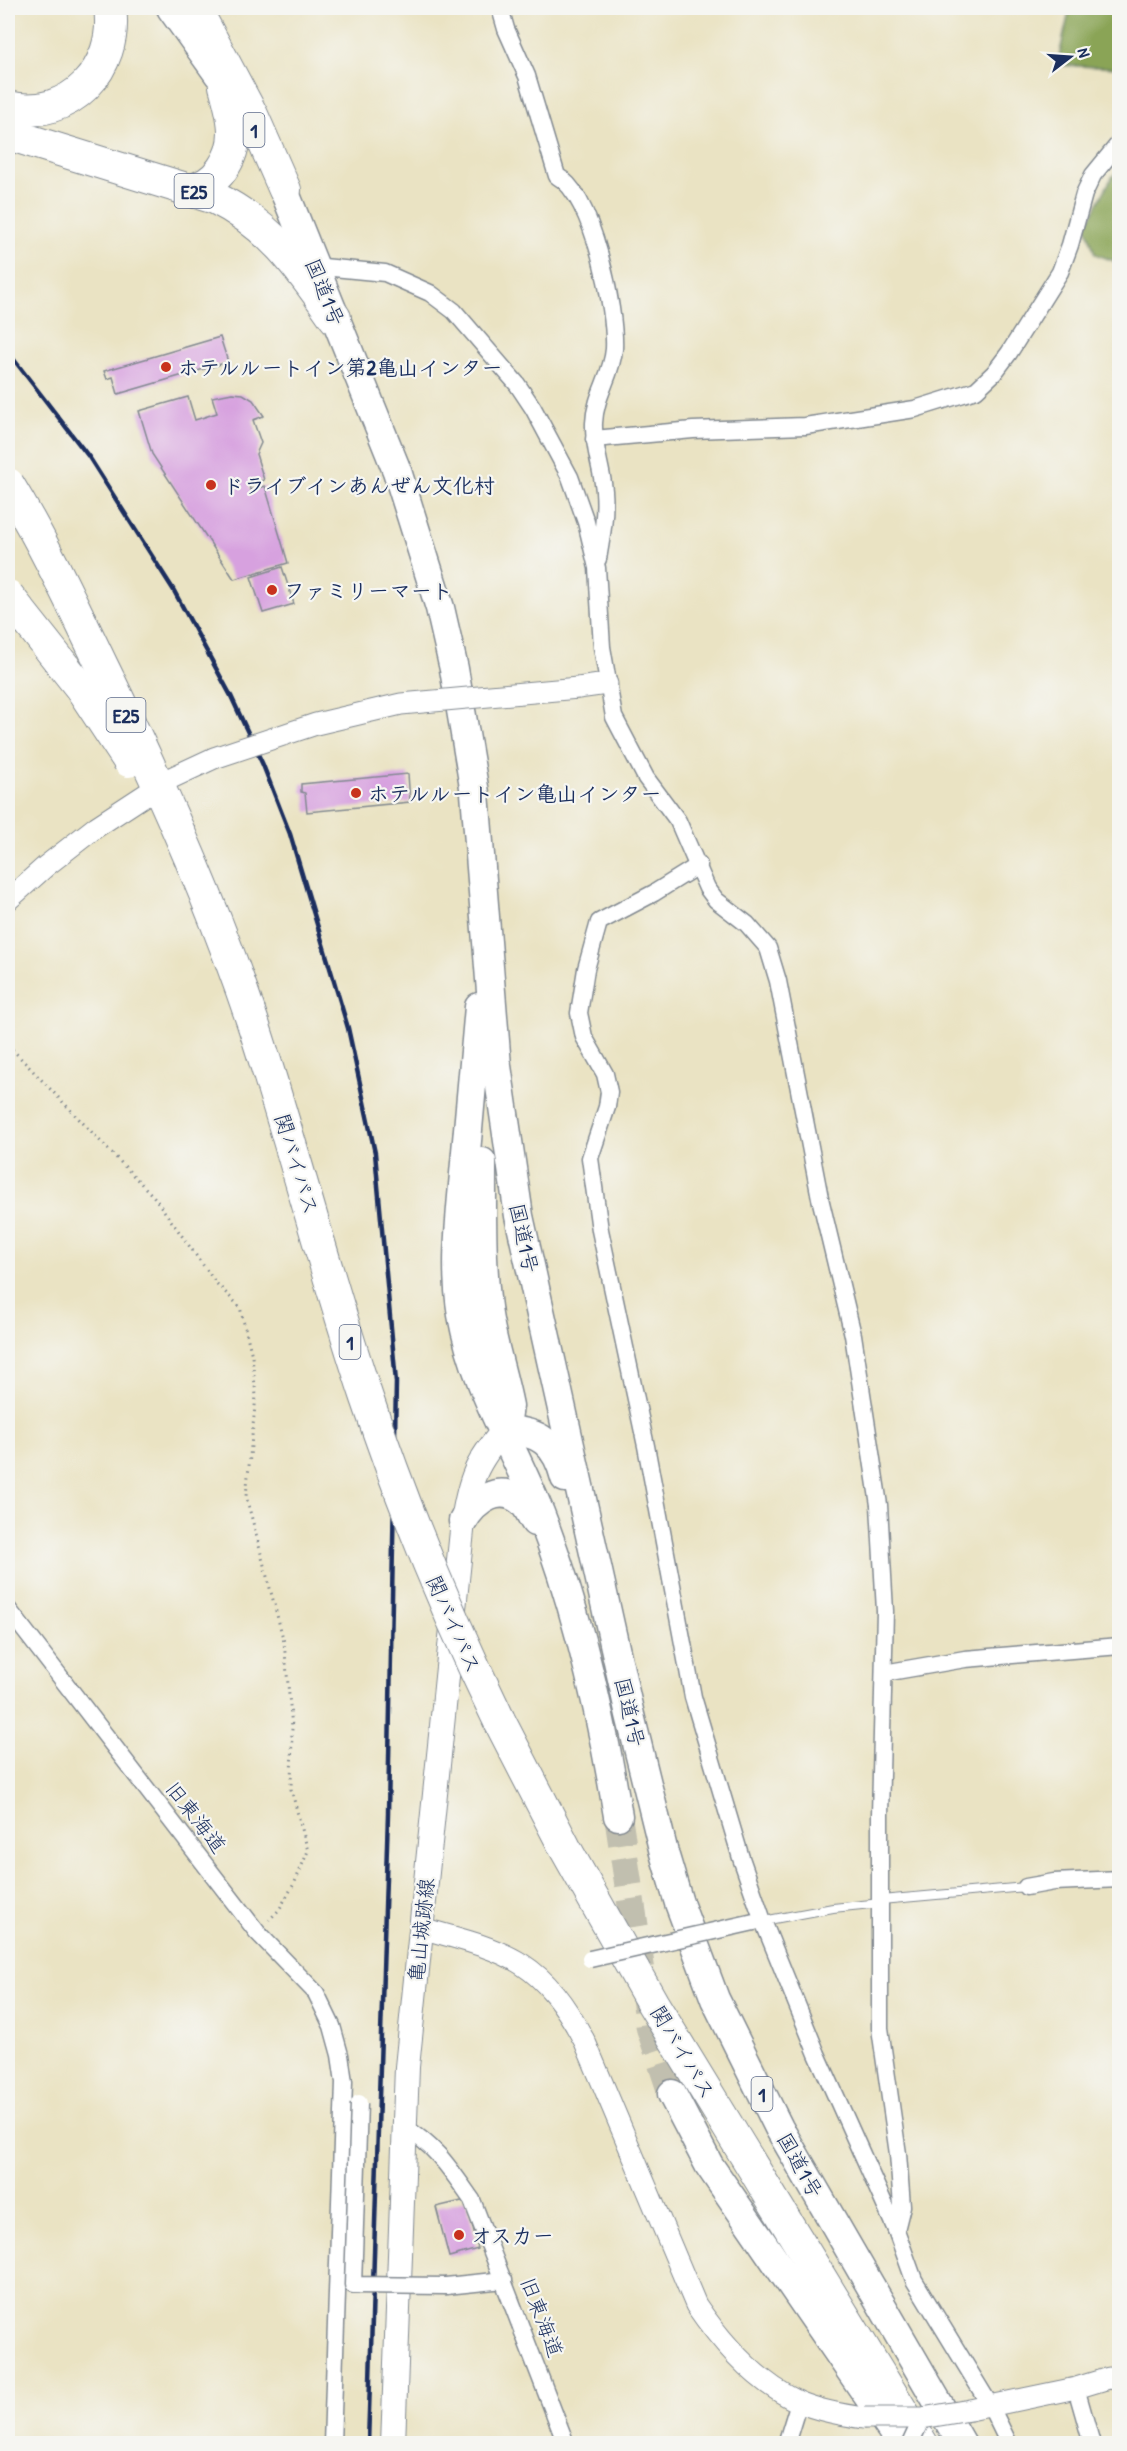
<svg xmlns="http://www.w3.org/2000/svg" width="1127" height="2451" font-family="'Patrick Hand','Klee One',sans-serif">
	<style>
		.forest { fill: #8aa456; stroke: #526a5a; stroke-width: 1.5 }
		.building { fill: #d7a1df }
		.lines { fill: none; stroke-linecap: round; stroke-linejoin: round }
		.trunk-tunnel { stroke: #c1bfaf; stroke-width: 28; stroke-dasharray: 28 14; stroke-linecap: butt }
		.service-casing { stroke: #828990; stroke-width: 10 }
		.minor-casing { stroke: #828990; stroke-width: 19 }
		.tertiary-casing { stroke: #828990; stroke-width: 23 }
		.secondary-casing { stroke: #828990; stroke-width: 26 }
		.trunk-casing { stroke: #828990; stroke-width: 31 }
		.motorway-casing { stroke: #828990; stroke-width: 34 }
		.path { stroke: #828990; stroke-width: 3; stroke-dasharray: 1.5 4.5; stroke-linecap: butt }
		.service { stroke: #fff; stroke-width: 8 }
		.minor { stroke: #fff; stroke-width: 16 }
		.tertiary { stroke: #fff; stroke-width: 21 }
		.secondary { stroke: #fff; stroke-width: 24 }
		.trunk { stroke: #fff; stroke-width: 28 }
		.motorway { stroke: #fff; stroke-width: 32 }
		.rail { stroke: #1b2f5e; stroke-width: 4.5 }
		.minor-bridge-casing { stroke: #828990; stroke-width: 19; stroke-linecap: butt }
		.tertiary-bridge-casing { stroke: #828990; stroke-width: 23; stroke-linecap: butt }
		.motorway-bridge-casing { stroke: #828990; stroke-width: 34; stroke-linecap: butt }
		.minor-bridge { stroke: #fff; stroke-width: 16 }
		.tertiary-bridge { stroke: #fff; stroke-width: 21 }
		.motorway-bridge { stroke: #fff; stroke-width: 32 }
		.poi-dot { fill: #c8321e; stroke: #f6f6f2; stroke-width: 2 }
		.labels { text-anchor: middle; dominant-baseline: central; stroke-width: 4.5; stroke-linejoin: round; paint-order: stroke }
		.shield { fill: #f6f6f2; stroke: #5d6b8a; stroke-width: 1.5 }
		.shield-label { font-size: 20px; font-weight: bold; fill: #1b2f5e }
		.street-label { font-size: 21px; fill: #1b2f5e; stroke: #f6f6f2 }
		.poi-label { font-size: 21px; font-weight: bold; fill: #1b2f5e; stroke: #f6f6f2; text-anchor: start }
	</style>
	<rect width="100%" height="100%" fill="#f6f6f2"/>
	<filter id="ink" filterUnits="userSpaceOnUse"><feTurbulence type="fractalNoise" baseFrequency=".0167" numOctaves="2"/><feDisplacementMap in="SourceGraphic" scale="12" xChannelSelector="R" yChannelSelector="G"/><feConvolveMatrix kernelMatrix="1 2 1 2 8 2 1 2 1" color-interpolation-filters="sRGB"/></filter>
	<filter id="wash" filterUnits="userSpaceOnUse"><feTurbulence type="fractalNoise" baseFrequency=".008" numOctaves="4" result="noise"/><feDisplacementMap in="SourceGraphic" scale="24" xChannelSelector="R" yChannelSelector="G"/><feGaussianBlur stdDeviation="1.35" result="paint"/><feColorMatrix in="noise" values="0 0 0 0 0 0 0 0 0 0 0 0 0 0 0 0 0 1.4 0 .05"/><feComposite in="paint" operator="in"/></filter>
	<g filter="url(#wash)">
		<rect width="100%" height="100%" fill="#eae3c3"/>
		<g class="forest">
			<path d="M1070 8H1119V68L1057 65Z"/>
			<path d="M1119 171V263L1095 254 1086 226 1112 177Z"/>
		</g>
		<g id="blocks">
			<g class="building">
				<path d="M220 337 228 362 118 394 113 377 107 379 104 371Z"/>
				<path d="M232 393 243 394 253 400 264 416 253 420 261 443 256 454 264 480 249 484 250 490 265 486 288 563 234 579 152 454 139 411 188 397 195 420 217 413 212 397Z"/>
				<path d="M282 567 294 604 263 613 251 577Z"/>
				<path d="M408 774 410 802 307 812 305 793 301 792V784Z"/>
				<path d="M466 2200 478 2249 449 2257 436 2207Z"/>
			</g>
		</g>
	</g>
	<g filter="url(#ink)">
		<use href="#blocks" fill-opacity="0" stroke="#828990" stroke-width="1.5"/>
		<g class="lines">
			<path class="trunk-tunnel" d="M618 1816 650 2028 672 2094"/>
			<g class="service-casing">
				<g id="service">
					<path d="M881 1900 1026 1887"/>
					<path d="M763 1921 833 1908 881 1903"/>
				</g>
			</g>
			<g class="minor-casing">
				<g id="minor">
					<path d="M500 8 506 29 527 76 557 176C593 194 616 311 614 349 612 376 595 395 594 423 593 447 602 468 604 491 606 514 602 536 598 559"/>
					<path d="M313 266 385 273 430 293 454 311 517 384 533 408 570 477 586 522 597 568 602 647 614 717 646 778 678 821 707 888 716 900 747 924 768 948 778 981 820 1198 853 1335 879 1505 885 1611 880 1815V2028L898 2154 902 2206 896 2230"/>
					<path d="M594 439 693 430 805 426 915 409 976 390 994 373 1009 353 1060 272 1070 245 1084 194 1093 175 1120 142"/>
					<path d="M699 865 654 893 599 922 586 969 579 1013 584 1037 605 1074 609 1092 607 1107 590 1158 600 1230 646 1446 693 1697 741 1858 763 1921 817 2054 896 2230 914 2280 990 2405 1009 2444"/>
					<path d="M8 1609 257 1932 316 1993 332 2026 340 2055 344 2082 332 2444"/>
					<path d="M884 1673 965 1659 1120 1646"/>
					<path d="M1026 1887 1054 1882 1120 1879"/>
					<path d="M404 2127C437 2147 450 2169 472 2200L566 2444"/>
					<path d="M446 2286 504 2280"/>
					<path d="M1076 2388 1092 2444"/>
					<path d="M786 2444 799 2402"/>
				</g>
			</g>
			<g class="tertiary-casing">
				<g id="tertiary">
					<path d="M578 688 607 684"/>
					<path d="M8 900 46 866 96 827"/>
					<path d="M421 1928C508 1952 541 1958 585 2042L696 2305C722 2343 758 2384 801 2403 821 2411 843 2415 864 2418"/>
					<path d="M970 2410 1076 2388 1109 2378 1120 2380"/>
				</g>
			</g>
			<g class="secondary-casing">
				<path id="secondary" d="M393 2444 407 2067 463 1521C470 1478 476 1463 504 1430"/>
			</g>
			<g class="trunk-casing">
				<g id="trunk">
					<path d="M171 8 219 75"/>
					<path d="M275 168 397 471 440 608 454 669 475 793 497 1066 519 1216 630 1715 664 1853 679 1903 715 1999 779 2128 962 2444"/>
					<path d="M479 1007C474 1063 469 1118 464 1174 460 1221 454 1268 462 1315 474 1384 514 1448 540 1513 578 1611 601 1712 618 1816"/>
					<path d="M482 1162C482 1213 481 1265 488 1315 493 1346 503 1375 509 1406L507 1419"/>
					<path d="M504 1430C541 1431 556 1444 565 1478"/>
					<path d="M463 1521C475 1501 500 1482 522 1502 528 1507 531 1516 535 1522"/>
					<path d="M672 2094 709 2165 901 2444"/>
				</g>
			</g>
			<g class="motorway-casing">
				<g id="motorway">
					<path d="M195 8 252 115 285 190"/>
					<path d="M8 107C69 122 119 68 110 8"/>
					<path d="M8 134 215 198C272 226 300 268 335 318"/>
					<path d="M189 190C217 186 234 158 234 132 234 117 229 101 225 86"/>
					<path d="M499 1720 565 1848 653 2004 922 2444"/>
				</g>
			</g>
			<path class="path" d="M8 1045 154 1197 216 1283 240 1307 252 1356 256 1396 246 1496 284 1642 292 1727 291 1789 308 1851 295 1882 279 1910 269 1920"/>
			<use href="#service" class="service"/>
			<use href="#minor" class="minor"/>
			<use href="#tertiary" class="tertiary"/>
			<use href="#secondary" class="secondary"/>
			<use href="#trunk" class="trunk"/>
			<use href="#motorway" class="motorway"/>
			<path class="rail" d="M8 352 89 457 173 589 231 696 263 765 290 834 348 1028 375 1153 396 1382 388 1814 368 2444"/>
			<g class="minor-bridge-casing">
				<g id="minor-bridge">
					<path d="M590 1959 754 1922"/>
					<path d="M359 2103 353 2285 446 2286"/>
					<path d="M910 2444 922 2418"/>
				</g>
			</g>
			<g class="tertiary-bridge-casing">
				<g id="tertiary-bridge">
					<path d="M96 827 171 778 214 758 316 724 401 704 578 688"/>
					<path d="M864 2418H922L970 2410"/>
				</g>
			</g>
			<g class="motorway-bridge-casing">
				<g id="motorway-bridge">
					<path d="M8 484C45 545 75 610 106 674 161 787 212 901 252 1020 293 1145 325 1273 367 1398 404 1508 448 1615 499 1720"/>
					<path d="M8 596 81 688 129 761"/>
				</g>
			</g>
			<use href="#minor-bridge" class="minor-bridge"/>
			<use href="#tertiary-bridge" class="tertiary-bridge"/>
			<use href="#motorway-bridge" class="motorway-bridge"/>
		</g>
	</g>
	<g class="poi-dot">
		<circle cx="166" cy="367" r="6"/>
		<circle cx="211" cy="485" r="6"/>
		<circle cx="272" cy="590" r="6"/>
		<circle cx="356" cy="793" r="6"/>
		<circle cx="459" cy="2235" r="6"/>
	</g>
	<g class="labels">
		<g class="shield">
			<rect x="243.5" y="113" width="21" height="34" rx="4.5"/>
			<rect x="174.5" y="174" width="39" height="34" rx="4.5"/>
			<rect x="106.5" y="698" width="39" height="34" rx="4.5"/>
			<rect x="339.5" y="1325" width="21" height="34" rx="4.5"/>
			<rect x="751.5" y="2077" width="21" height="34" rx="4.5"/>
		</g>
		<g class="shield-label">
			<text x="254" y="130">1</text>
			<text x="194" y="191">E25</text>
			<text x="126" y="715">E25</text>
			<text x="350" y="1342">1</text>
			<text x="762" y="2094">1</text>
		</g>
		<g class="street-label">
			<text transform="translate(325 292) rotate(68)">国道1号</text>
			<text transform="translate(297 1164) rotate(73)">関バイパス</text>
			<text transform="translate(524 1238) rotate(78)">国道1号</text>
			<text transform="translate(454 1624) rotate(66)">関バイパス</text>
			<text transform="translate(630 1712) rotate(77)">国道1号</text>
			<text transform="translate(196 1817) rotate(52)">旧東海道</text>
			<text transform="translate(421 1930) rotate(-84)">亀山城跡線</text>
			<text transform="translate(683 2052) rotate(59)">関バイパス</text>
			<text transform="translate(800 2165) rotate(61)">国道1号</text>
			<text transform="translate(542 2317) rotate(69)">旧東海道</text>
		</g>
		<g class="poi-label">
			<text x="178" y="367">ホテルルートイン第2亀山インター</text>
			<text x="223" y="485">ドライブインあんぜん文化村</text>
			<text x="284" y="590">ファミリーマート</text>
			<text x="368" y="793">ホテルルートイン亀山インター</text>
			<text x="471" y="2235">オスカー</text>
		</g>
	</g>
	<rect width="1127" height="2451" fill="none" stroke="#f6f6f2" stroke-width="30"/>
	<g transform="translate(1070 57) rotate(73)" stroke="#f6f6f2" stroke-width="4.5" paint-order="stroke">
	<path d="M0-4.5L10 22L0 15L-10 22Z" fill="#1b2f5e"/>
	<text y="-9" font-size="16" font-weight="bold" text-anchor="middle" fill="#1b2f5e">N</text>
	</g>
</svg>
